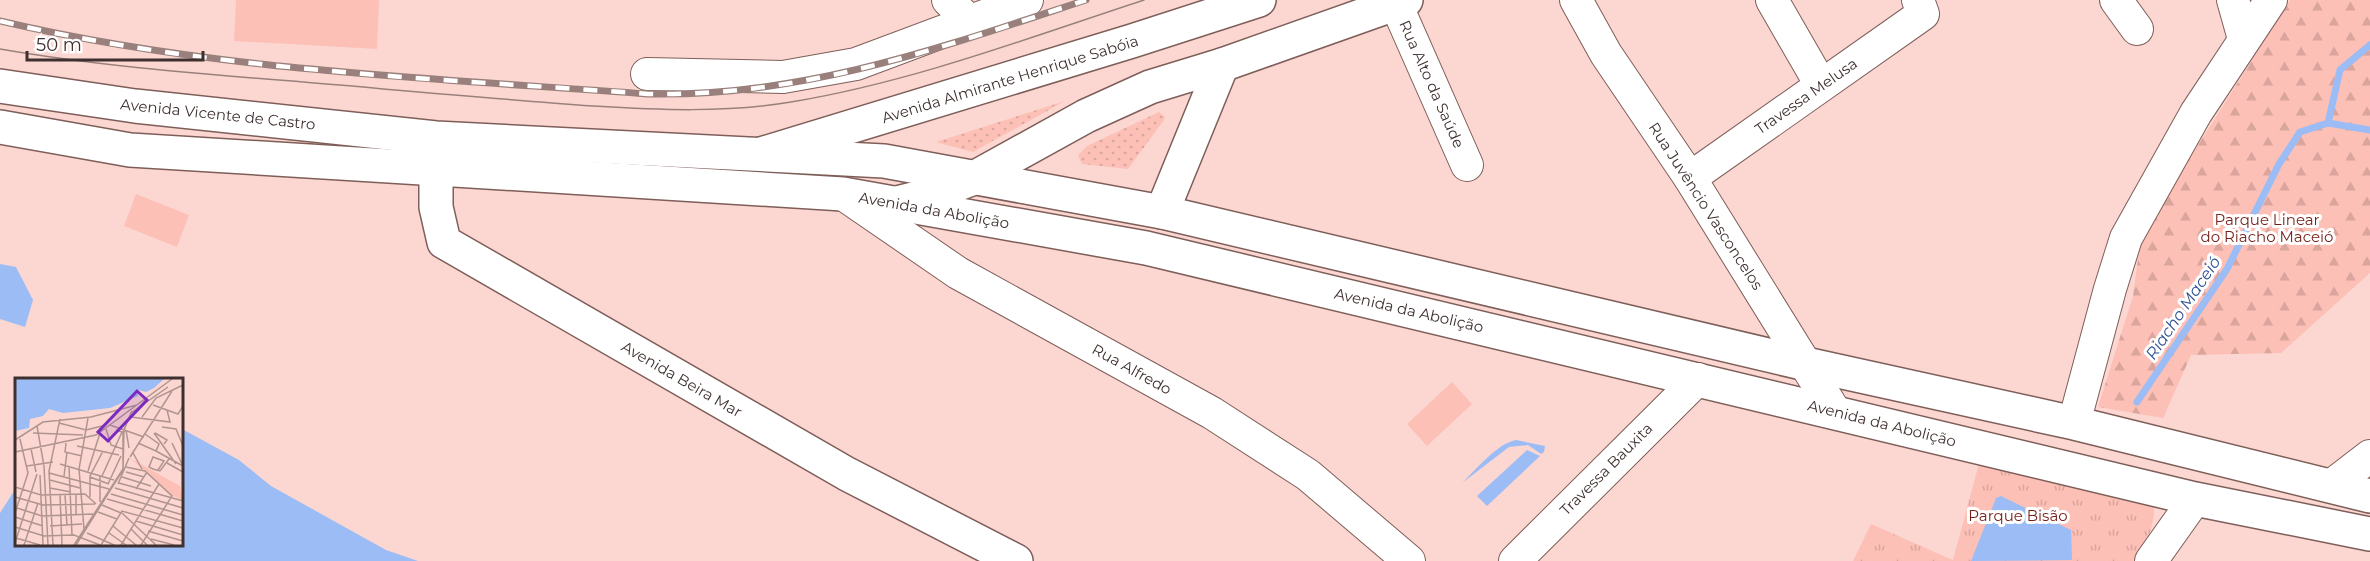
<svg xmlns="http://www.w3.org/2000/svg" width="2370" height="561" font-family="Montserrat,sans-serif">
	<style>
		.grass { fill: url(#grass-dots) }
		.forest { fill: url(#forest-firs) }
		.park { fill: url(#park-tufts) }
		.garden { fill: #fcc0b6 }
		.water { fill: #9cbcf6 }
		.lines { fill: none; stroke-linecap: round; stroke-linejoin: round }
		.stream { stroke: #9cbcf6; stroke-width: 7 }
		.minor-casing { stroke: #7e5e59; stroke-width: 34 }
		.major-casing { stroke: #7e5e59; stroke-width: 36 }
		.highway-casing { stroke: #7e5e59; stroke-width: 36 }
		.minor { stroke: #fff; stroke-width: 32 }
		.major { stroke: #fff; stroke-width: 33 }
		.highway { stroke: #fff; stroke-width: 33 }
		.tram { stroke: #99807c; stroke-width: 1.5 }
		.rail-casing { stroke: #99807c; stroke-width: 7 }
		.rail { stroke: #fff; stroke-width: 4.5; stroke-dasharray: 14; stroke-linecap: butt }
		.labels { text-anchor: middle; dominant-baseline: central; stroke-width: 6; stroke-linejoin: round; paint-order: stroke }
		.street-label { font-size: 15px; fill: #3e302e; stroke: #fff }
		.park-label { font-size: 15px; fill: #741f17; stroke: #fff }
		.water-label { font-size: 16px; font-style: italic; fill: #2b4e92; stroke: #fff }
		.inset-road { fill: none; stroke: #b09490; stroke-width: 1.5 }
		.view { fill: #7b2cbf; fill-opacity: 0.15; stroke: #7b2cbf; stroke-width: 3 }
		.inset-edge { fill: none; stroke: #3e302e; stroke-width: 3 }
	</style>
	<defs>
		<pattern id="grass-dots" width="8" height="8" patternUnits="userSpaceOnUse" patternTransform="scale(1.5)"><rect width="8" height="8" fill="#fcc0b6"/><path d="M2 2h.1M6 6h.1" fill="none" stroke="#d9a59d" stroke-width="1.8" stroke-linecap="round"/></pattern>
		<pattern id="forest-firs" width="22" height="20" patternUnits="userSpaceOnUse" patternTransform="scale(1.5)"><rect width="22" height="20" fill="#fcc0b6"/><path d="M5 1l3.5 6h-7zM16 11l3.5 6h-7z" fill="#d9a59d"/></pattern>
		<pattern id="park-tufts" width="24" height="20" patternUnits="userSpaceOnUse" patternTransform="scale(1.5)"><rect width="24" height="20" fill="#fcc0b6"/><path d="M3 7l-1-3M5 7V3M7 7l1-3M15 17l-1-3M17 17v-4M19 17l1-3" fill="none" stroke="#d9a59d"/></pattern>
	</defs>
	<rect width="100%" height="100%" fill="#fcd7d1"/>
	<g class="grass">
		<path d="M1065 101 973 152 936 142Z"/>
		<path d="M1159 112 1165 117 1164 120 1128 169 1082 164 1078 155 1087 146Z"/>
	</g>
	<path class="forest" d="M2290 0H2370V273L2281 353 2191 355 2163 418 2098 407 2133 296 2141 235Z"/>
	<path class="park" d="M1980 460 2154 500C2155 526 2149 540 2133 561H1853L1871 524 1953 560Z"/>
	<g class="garden">
		<path d="M236 0H379L377 49 234 41Z"/>
		<path d="M136 194 189 215 177 247 124 226Z"/>
		<path d="M1452 382 1472 404 1427 446 1407 424Z"/>
	</g>
	<g class="water">
		<path d="M0 264 16 267 33 300 25 327 0 319Z"/>
		<path d="M182 429 239 460 271 486 386 550 418 561H0V513L16 488V544H182Z"/>
		<path d="M1516 440 1545 446 1544 452 1541 454 1528 445 1509 447 1462 483C1476 470 1496 444 1516 440Z"/>
		<path d="M1527 450 1540 456 1487 506 1477 496Z"/>
		<path d="M2001 496 2071 530 2072 560 1971 561 1996 498Z"/>
	</g>
	<g class="lines">
		<g class="stream">
			<path d="M2328 123 2340 70 2370 45"/>
			<path d="M2137 402 2227 269 2279 164 2300 132 2328 123 2370 130"/>
		</g>
		<g class="minor-casing">
			<g id="minor">
				<path d="M948 0 968 20"/>
				<path d="M1576 0 1606 54 1690 178 1835 412"/>
				<path d="M1772 0 1821 85"/>
				<path d="M2116 0 2137 29"/>
				<path d="M2233 0 2244 39"/>
				<path d="M1396 4 1467 165"/>
				<path d="M647 74 783 77 856 64 1027 0"/>
				<path d="M1690 178 1923 14 1918 0"/>
				<path d="M843 194 958 273 1212 413 1308 475 1409 561"/>
				<path d="M2074 423 2110 289 2126 238 2196 113 2271 0"/>
				<path d="M2331 486 2370 456"/>
				<path d="M1515 561 1698 379"/>
				<path d="M2151 561 2195 499"/>
			</g>
		</g>
		<g class="major-casing">
			<g id="major">
				<path d="M0 86 135 106 436 138 884 161 1162 212 1806 364 2074 423 2370 496"/>
				<path d="M0 127 130 150 843 194 1146 248 2195 499 2370 534"/>
				<path d="M436 149V207L444 242 847 474 1016 561"/>
			</g>
		</g>
		<g class="highway-casing">
			<g id="highway">
				<path d="M761 154 1132 41 1259 0"/>
				<path d="M897 203 929 195 974 178 1086 116 1150 87 1222 65 1406 0"/>
				<path d="M1162 212 1222 65"/>
			</g>
		</g>
		<use href="#minor" class="minor"/>
		<use href="#major" class="major"/>
		<use href="#highway" class="highway"/>
		<path class="tram" d="M0 49C127 71 255 77 383 89 453 95 523 101 593 106 659 110 725 113 791 102 912 82 1028 38 1144 0"/>
		<g class="rail-casing">
			<path id="rail" d="M0 21C212 71 432 78 648 94 804 97 940 48 1086 0"/>
		</g>
		<use href="#rail" class="rail"/>
	</g>
	<g class="labels">
		<g class="street-label">
			<text transform="translate(1010 79) rotate(-17)">Avenida Almirante Henrique Sabóia</text>
			<text transform="translate(1432 84) rotate(66)">Rua Alto da Saúde</text>
			<text transform="translate(1806 96) rotate(-35)">Travessa Melusa</text>
			<text transform="translate(218 114) rotate(6)">Avenida Vicente de Castro</text>
			<text transform="translate(1706 206) rotate(57)">Rua Juvêncio Vasconcelos</text>
			<text transform="translate(934 210) rotate(10)">Avenida da Abolição</text>
			<text transform="translate(1409 310) rotate(13)">Avenida da Abolição</text>
			<text transform="translate(1132 369) rotate(29)">Rua Alfredo</text>
			<text transform="translate(682 379) rotate(30)">Avenida Beira Mar</text>
			<text transform="translate(1882 423) rotate(14)">Avenida da Abolição</text>
			<text transform="translate(1606 469) rotate(-45)">Travessa Bauxita</text>
		</g>
		<g class="park-label">
			<text x="2267" y="219">Parque Linear<tspan x="2267" dy="17">do Riacho Maceió</tspan></text>
			<text x="2018" y="515">Parque Bisão</text>
		</g>
		<g class="water-label">
			<text transform="translate(2183 308) rotate(-56)">Riacho Maceió</text>
		</g>
	</g>
	<g transform="translate(15 378)">
		<rect width="168" height="168" fill="#fcd7d1"/>
		<path d="M115 80 165 108 168 123 158 118Z" fill="#fcc0b6"/>
		<path d="M0 1H149L139 10 131 14 123 12V18L95 30 48 35 34 31 28 38 15 41 14 50 0 53Z" fill="#9cbcf6"/>
		<path class="inset-road" d="M138 27 163 36 168 28M116 39 155 44 152 32M127 39 141 20 168 7M44 45 71 52 87 48M95 47 129 59M22 48 29 88 33 167M147 49 161 51 168 68M91 51 96 67 108 71M111 52 114 70M18 55 68 57M139 55 161 86M140 55 152 62 149 66M0 62 28 44 76 39 122 27M51 65 50 74 67 78M123 65 141 73 144 66 130 56M157 65 168 88M62 68 104 77M16 71 21 94M141 73 168 88M0 74 81 57 157 1M118 75 127 91M115 79 157 13M152 85 168 94M45 86 99 102M12 88 38 84M54 88 57 157M111 89 130 93 157 118 126 167M143 92 149 83 138 79 134 89 138 91 145 93 154 81M73 93 85 55M111 94 129 99M34 95 94 111M25 97 28 167M85 97V124M49 98 52 74M87 98 107 54 101 52M75 99 94 106M107 99 136 108M35 102 65 110M104 105 168 123M93 106 106 78M103 106 114 80M0 109 26 117 70 116 81 126M35 110 56 114M100 110 168 130M121 111 132 94M61 116V137M96 116 168 137M45 117 47 167M50 117 52 147M0 119 28 127 80 126M75 119V98L88 73M92 121 168 143M87 127 106 135M2 130 27 138 78 136M83 134 102 141M0 135 13 95 5 61M107 135 141 167M0 139 28 148M121 143 168 157M35 148 67 146M98 148 121 167M0 149 29 158 59 157 85 167M69 151 64 91 73 40M116 151 132 167M133 153 168 163M72 155 99 167M94 155 111 167M1 160 25 167M136 161 159 167M0 165 22 96M9 167 23 125M38 167 34 93 45 41M59 167 108 91V54L117 33M61 167 108 92 109 52 116 35 153 9M86 167 107 133 168 150M106 167 144 106"/>
		<path class="view" d="M122 13 132 22 93 63 83 54Z"/>
		<rect width="168" height="168" class="inset-edge"/>
	</g>
	<path d="M27 51v9h176v-9" fill="none" stroke="#3e302e" stroke-width="3"/>
	<text x="36" y="51" font-size="18" fill="#3e302e" stroke="#ffffff" stroke-width="4.5" paint-order="stroke">50 m</text>
</svg>
